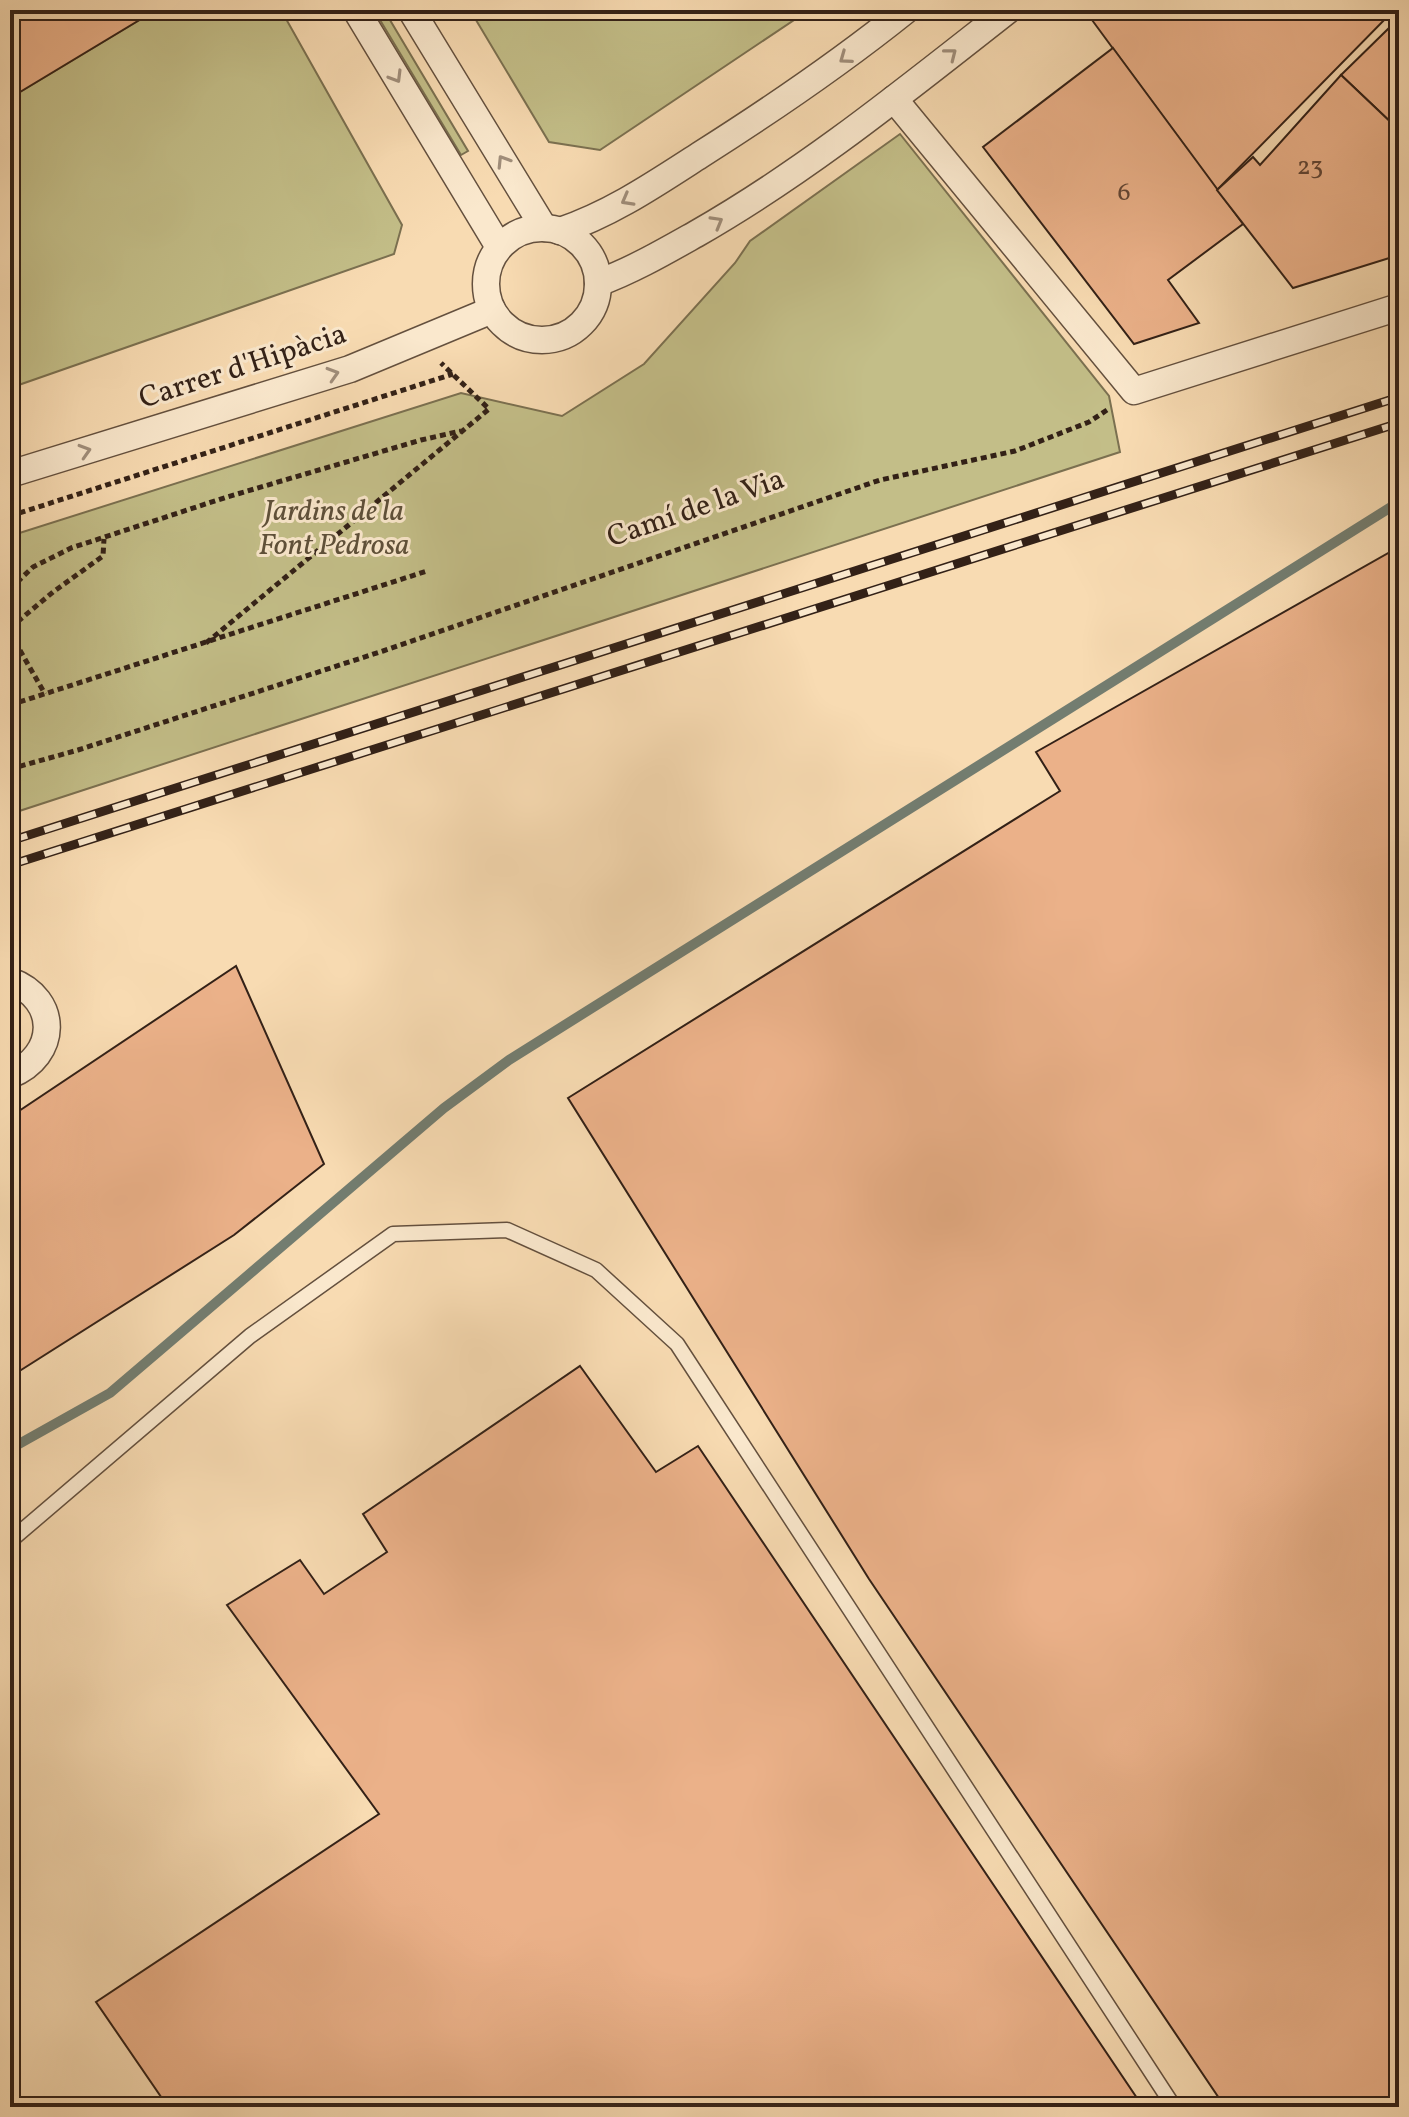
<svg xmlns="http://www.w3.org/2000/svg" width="1409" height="2117" font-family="Vollkorn,serif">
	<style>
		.green { fill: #c3be88; stroke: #7b7050; stroke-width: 2 }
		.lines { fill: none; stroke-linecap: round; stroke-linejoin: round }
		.stream { stroke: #737d70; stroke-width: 10 }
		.building { fill: #ebb189; stroke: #332117; stroke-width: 2 }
		.lane-casing { stroke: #64503e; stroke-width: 17 }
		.street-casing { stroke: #64503e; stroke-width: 29 }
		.path { stroke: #332117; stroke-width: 5; stroke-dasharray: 6 4; stroke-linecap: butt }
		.lane { stroke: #fae8cd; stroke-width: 14 }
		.street { stroke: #fae8cd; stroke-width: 26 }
		.rail-casing { stroke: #332117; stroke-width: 9 }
		.rail { stroke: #fae8cd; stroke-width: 6; stroke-dasharray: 18; stroke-linecap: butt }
		.oneway { stroke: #a08e7b }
		.labels { text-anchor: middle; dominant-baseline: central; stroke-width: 6; stroke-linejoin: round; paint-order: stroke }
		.number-label { font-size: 26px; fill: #614534 }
		.street-label { font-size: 30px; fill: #332117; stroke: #fae8cd }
		.park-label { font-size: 30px; font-style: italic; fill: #5e5039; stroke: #fae8cd }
	</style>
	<rect width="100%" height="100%" fill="#f8dbb2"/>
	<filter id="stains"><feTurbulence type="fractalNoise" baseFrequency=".0025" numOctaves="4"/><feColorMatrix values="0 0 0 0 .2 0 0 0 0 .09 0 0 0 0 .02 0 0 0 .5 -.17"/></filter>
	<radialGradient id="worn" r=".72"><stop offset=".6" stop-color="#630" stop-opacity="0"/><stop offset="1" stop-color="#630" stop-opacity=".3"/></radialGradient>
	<g class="green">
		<path d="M156 10H281L402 225 394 254 10 388V98Z"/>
		<path d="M374 10H384L468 151 461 155Z"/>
		<path d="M470 10H809L600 150 549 142Z"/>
		<path d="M900 134 1109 396 1120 452 10 814V536L461 393 562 416 644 364 735 263 750 241Z"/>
	</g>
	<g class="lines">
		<path class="stream" d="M10 1449 110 1393 444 1108 509 1060 1399 502"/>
	</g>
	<g class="building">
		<path d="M10 10H156L10 98Z"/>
		<path d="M1103 10H1394L1217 190 1092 20Z"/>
		<path d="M1388 29 1399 40V130L1341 75Z"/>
		<path d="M1113 48 1243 224 1168 280 1199 323 1134 344 983 147Z"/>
		<path d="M1341 75 1399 130V255L1293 288 1217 190 1253 157 1260 165Z"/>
		<path d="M1399 547V2107H1225L869 1579 568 1098 1060 791 1036 752Z"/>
		<path d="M236 966 324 1164 234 1235 10 1377V1117Z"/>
		<path d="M580 1366 656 1472 698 1446 1143 2107H168L96 2002 379 1814 227 1605 300 1560 324 1594 387 1552 363 1514Z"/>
	</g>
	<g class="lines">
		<g class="lane-casing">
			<path id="lane" d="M10 1541 250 1336 393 1234 507 1230 596 1270 677 1344 1174 2107"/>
		</g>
		<g class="street-casing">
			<g id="street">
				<path d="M356 10 499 247"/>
				<path d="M411 10 544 228"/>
				<path d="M894 99 1134 391 1399 307"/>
				<circle cx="542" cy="284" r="56"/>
				<path d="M560 231C611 214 655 184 700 155 771 110 840 63 906 10"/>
				<path d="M598 283C633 270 664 252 696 234 808 170 907 89 1008 10"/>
				<path d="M10 474 350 369 492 310"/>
				<path d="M10 981C60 999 58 1056 10 1075"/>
			</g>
		</g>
		<g class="path">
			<path d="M10 516 453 374"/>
			<path d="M10 589 33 567 71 548 227 497 421 440 461 431"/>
			<path d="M10 628 53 592 103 556 104 539"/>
			<path d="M10 633 45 694"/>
			<path d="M206 643 489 409 441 363"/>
			<path d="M10 705 427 571"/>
			<path d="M10 769 78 750 383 651 880 480 1015 451 1089 422 1110 408"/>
		</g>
		<use href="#lane" class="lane"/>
		<use href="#street" class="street"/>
		<g class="rail-casing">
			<g id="rail">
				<path d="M10 841 1399 397"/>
				<path d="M10 865 1399 423"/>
			</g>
		</g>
		<use href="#rail" class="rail"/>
	</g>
	<defs><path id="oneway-chevron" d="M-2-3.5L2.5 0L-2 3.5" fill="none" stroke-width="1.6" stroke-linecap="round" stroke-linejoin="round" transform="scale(2)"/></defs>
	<g class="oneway">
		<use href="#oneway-chevron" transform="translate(951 54) rotate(-38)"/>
		<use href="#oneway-chevron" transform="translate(845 58) rotate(144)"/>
		<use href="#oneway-chevron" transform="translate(396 77) rotate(59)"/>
		<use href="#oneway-chevron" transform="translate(503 161) rotate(-122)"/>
		<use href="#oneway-chevron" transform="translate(627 200) rotate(151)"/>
		<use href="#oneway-chevron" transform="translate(717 222) rotate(-30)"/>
		<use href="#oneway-chevron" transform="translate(333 374) rotate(-17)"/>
		<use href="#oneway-chevron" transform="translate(85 451) rotate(-17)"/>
	</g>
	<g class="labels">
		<g class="number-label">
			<text x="1310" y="167">23</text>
			<text x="1124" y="193">6</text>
		</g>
		<g class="street-label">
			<text transform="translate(243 367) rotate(-18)">Carrer d'Hipàcia</text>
			<text transform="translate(696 509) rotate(-19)">Camí de la Via</text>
		</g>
		<g class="park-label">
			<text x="334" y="512">Jardins de la<tspan x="334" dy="34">Font Pedrosa</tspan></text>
		</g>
	</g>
	<rect width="1409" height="2117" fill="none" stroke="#f8dbb2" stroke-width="40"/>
	<rect x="12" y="12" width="1385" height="2093" fill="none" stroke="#332117" stroke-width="4"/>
	<rect x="20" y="20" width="1369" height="2077" fill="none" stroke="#332117" stroke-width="2"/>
	<rect width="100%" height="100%" filter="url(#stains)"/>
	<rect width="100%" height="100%" fill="url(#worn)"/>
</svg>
